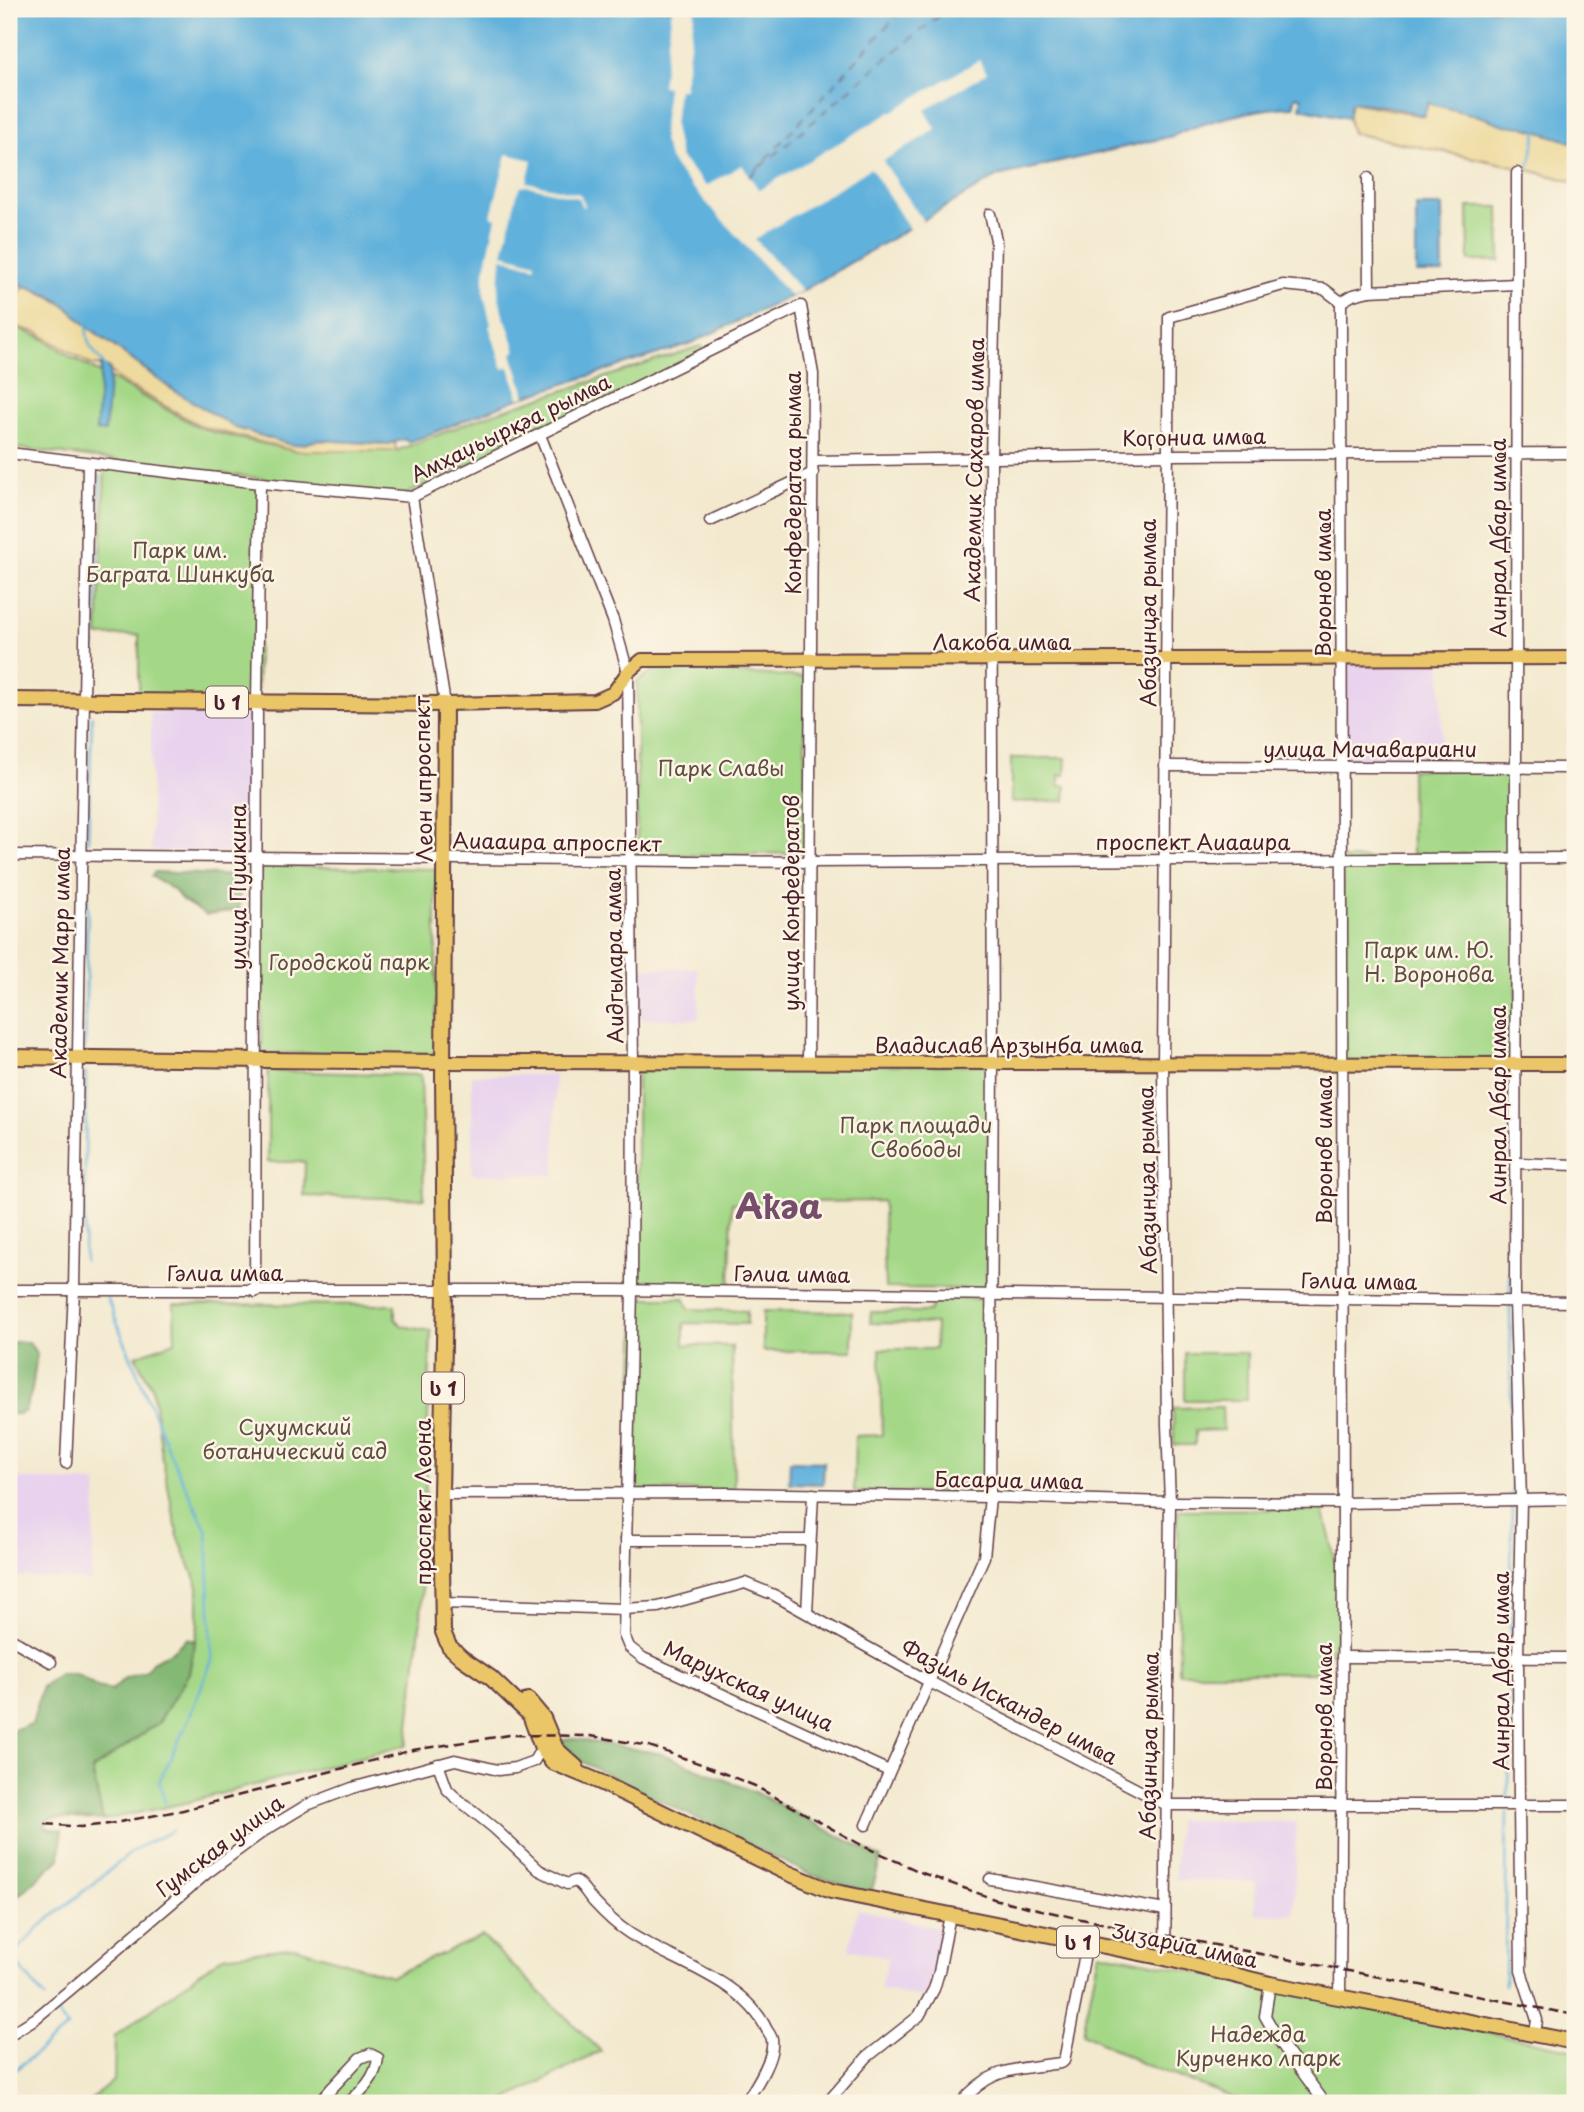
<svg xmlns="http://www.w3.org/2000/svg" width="1584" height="2112" font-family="'Playpen Sans','Noto Sans Georgian',sans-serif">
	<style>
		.built { fill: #e8d2ee }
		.green { fill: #a4d887; stroke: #777c59; stroke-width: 2 }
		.forest { fill: #83b874; stroke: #666c50; stroke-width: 2 }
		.sand { fill: #eeda9e; stroke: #9c7c64; stroke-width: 2 }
		.water { fill: #61b1db; stroke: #566883; stroke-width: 2 }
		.pier { fill: #f3e9cf }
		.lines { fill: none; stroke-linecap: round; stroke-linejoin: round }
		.stream { stroke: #61b1db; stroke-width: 2.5 }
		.ferry { stroke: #525269; stroke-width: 2; stroke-dasharray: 9 7; stroke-linecap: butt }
		.minor-casing { stroke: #633d44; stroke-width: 13 }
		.major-casing { stroke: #633d44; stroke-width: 16 }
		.highway-casing { stroke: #633d44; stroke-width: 18 }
		.minor { stroke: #fff; stroke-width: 10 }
		.major { stroke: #ebc669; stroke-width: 12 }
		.highway { stroke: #ebc669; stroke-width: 14 }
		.rail { stroke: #4a1f2b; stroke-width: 2.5; stroke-dasharray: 10 5; stroke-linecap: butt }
		.labels { text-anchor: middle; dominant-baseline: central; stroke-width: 5; stroke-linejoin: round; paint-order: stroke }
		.shield { fill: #fcf5e5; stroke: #7f5f63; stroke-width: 2 }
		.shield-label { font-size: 19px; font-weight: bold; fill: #4a1f2b }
		.street-label { font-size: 21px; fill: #4a1f2b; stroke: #fcf5e5 }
		.park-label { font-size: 21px; fill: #604d42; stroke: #fcf5e5 }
		.town-label { font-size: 35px; font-weight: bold; fill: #774d6c; stroke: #fcf5e5 }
	</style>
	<rect width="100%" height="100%" fill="#fcf5e5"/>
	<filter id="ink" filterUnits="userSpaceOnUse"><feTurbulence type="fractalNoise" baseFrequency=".0143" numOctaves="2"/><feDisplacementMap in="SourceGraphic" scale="14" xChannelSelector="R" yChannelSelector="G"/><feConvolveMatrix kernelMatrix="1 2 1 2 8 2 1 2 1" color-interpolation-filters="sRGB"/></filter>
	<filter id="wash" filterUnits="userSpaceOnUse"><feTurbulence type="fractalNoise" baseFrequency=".00686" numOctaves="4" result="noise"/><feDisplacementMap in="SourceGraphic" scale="28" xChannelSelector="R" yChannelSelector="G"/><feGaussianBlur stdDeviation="1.57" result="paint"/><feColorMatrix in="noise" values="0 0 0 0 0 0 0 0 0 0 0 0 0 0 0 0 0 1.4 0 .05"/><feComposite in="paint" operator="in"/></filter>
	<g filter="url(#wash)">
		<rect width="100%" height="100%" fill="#f3e9cf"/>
		<g class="built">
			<path d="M1342 658 1441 660 1442 767H1342Z"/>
			<path d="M151 713H251L250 852 151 851Z"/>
			<path d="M639 968H698L699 1019H639Z"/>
			<path d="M472 1075H555V1175L472 1174Z"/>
			<path d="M9 1478 97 1483 91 1581 9 1576Z"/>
			<path d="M1177 1820 1296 1822 1294 1915 1255 1914V1882L1175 1880Z"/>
			<path d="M858 1909 943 1929 925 1999 880 1989 888 1958 849 1949Z"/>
		</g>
		<g class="green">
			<path d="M1468 207H1499L1500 261H1469Z"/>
			<path d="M18 328 42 338 71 357 193 424 212 432 295 451H396L494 413 701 346 707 354 402 496 9 447V330Z"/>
			<path d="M105 465 260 483 257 703 139 702V635L98 636Z"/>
			<path d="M657 669 805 677V853L637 856V681Z"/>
			<path d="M1011 758H1066L1065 775H1059V786H1066L1065 801 1011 802Z"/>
			<path d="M1411 769 1512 770V855L1412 854Z"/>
			<path d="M1342 859H1517L1516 1064H1342Z"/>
			<path d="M260 866 436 869V1054L262 1053Z"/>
			<path d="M637 1065H989L986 1289 885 1288 883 1201 732 1203 730 1286 637 1285Z"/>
			<path d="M268 1071 421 1075 424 1199 304 1196 305 1162H268Z"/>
			<path d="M637 1298H684L689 1309 747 1311V1324L684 1323V1345L732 1346 734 1490 629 1491Z"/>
			<path d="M937 1298 985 1299V1493L854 1492 855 1436 882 1435 880 1349H935L936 1324 870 1323 871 1312H929Z"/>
			<path d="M174 1304 395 1305V1319L402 1326 431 1331 421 1617 407 1745 185 1803 103 1820 92 1770 158 1723 189 1673 198 1626V1587L178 1536 162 1457 153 1389 135 1356 175 1342Z"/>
			<path d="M763 1311 852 1312V1351H763Z"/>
			<rect x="1185" y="1353" width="62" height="47"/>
			<path d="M1222 1407 1223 1430 1195 1431V1445H1174L1173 1408Z"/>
			<path d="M1323 1509C1333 1549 1348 1603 1334 1643 1331 1653 1324 1663 1320 1673H1179L1178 1510Z"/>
			<path d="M482 1936 601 2051 500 2103H87L114 2080 115 2036 223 1956 295 1947 391 1976Z"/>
			<path d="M1099 1952 1575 2050V2103H1247L1141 2063 1083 2033Z"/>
		</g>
		<g class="forest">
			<path d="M155 872 240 876 239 910 206 915 182 900 174 890 151 876Z"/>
			<path d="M17 1341 29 1343 37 1354 32 1390 25 1411 19 1414H9V1345Z"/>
			<path d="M188 1638 195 1642 189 1673 158 1723 92 1770 103 1820 51 1818 45 1824 47 1828 62 1830 60 1858 25 1890 9 1902V1731L32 1724 42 1687 59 1674H76L98 1687 112 1690 125 1678 146 1671 152 1662 171 1652Z"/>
			<path d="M569 1738 662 1754 757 1793 881 1858 871 1893 811 1875 578 1760 563 1745 562 1740Z"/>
		</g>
		<g class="sand">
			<path d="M1351 102 1424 116 1427 103 1524 127 1575 143V182L1513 166 1352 133 1348 118Z"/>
			<path d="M26 285 65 305 87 326 170 388 304 444 316 440 388 444 395 442 396 451H295L203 427 117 379C110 369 104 365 92 365L36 332 9 325V304Z"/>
		</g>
		<g class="water">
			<path d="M9 9H1575V143L1524 127 1504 125 1482 117 1428 103 1424 116 1391 107 1351 102 1348 118 1300 108 1302 98 1296 96 1293 107C1261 107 1201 122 1173 136L998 176 802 291 689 344 520 398 420 438 407 442 406 439 388 444 317 440 304 444 291 445 236 428 170 388 87 326 65 305 47 294 9 280Z"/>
			<path d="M1416 206H1442L1443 273H1416Z"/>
			<path d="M101 365 110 369 105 432 96 431Z"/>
			<path d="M790 1461 824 1462 823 1484 789 1483Z"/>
		</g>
		<g class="pier">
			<path d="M672 9H695L684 89H678L674 126 680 157 706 186 742 165 759 190 979 60 987 73 925 110 936 129 883 161 923 221 910 230 871 168 755 239 802 291 791 296 676 169 669 158 663 140V129L667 87 662 86Z"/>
			<path d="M507 154 532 160 527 182 580 194 585 205 582 207 578 198 528 186 521 187 517 194 503 254 536 263 535 267 502 258 498 292 504 320H506L516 351 512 354 526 397 519 398 509 367 503 369 489 326 491 325 484 295V273L496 218 491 216Z"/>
		</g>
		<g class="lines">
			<g class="stream">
				<path d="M1528 170 1537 131"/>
				<path d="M87 326C85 349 97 351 106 369"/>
				<path d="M93 684 100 476"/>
				<path d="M88 841 92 716"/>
				<path d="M85 1048 88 874"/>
				<path d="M84 1261 86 1073"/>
				<path d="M107 1298 170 1454 207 1531 212 1660 187 1723 159 1782 165 1803"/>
				<path d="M1510 1298V1239"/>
				<path d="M1510 1304 1512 1497"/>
				<path d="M1510 1654 1512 1503"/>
				<path d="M1508 1797 1509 1661"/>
				<path d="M1505 1985 1507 1812"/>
				<path d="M45 1998 11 1957 37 1929 137 1848 172 1831"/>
				<path d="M9 2075 68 2027 56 2012"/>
			</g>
			<g class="ferry">
				<path d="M755 171 903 9"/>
				<path d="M749 177 884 60 948 9"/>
			</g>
		</g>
	</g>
	<g filter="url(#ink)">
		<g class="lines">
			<g class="minor-casing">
				<g id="minor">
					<path d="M1517 173 1515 1301 1521 1500 1518 1658 1519 1805 1521 1971 1537 2020 1535 2034"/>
					<path d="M1368 178 1369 291"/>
					<path d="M540 435 613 620 628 672 633 1062 632 1291 624 1635 629 1647 643 1658 889 1771"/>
					<path d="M9 453 251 482 412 497 801 306 813 374 808 1063"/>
					<path d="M813 461 1168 455 1575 453"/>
					<path d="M412 497 445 704"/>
					<path d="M710 521 813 473"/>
					<path d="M1165 766 1575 768"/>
					<path d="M9 855 810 862 1575 858"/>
					<path d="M1516 1163 1575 1165"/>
					<path d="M9 1290H615L1575 1302"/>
					<path d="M255 1292 257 703 260 483"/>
					<path d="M66 1463 74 1290 88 463"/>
					<path d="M441 1494 728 1493 990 1497 1170 1502 1342 1503 1575 1499"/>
					<path d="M626 1540H810"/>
					<path d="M443 1603 624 1609 658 1607 745 1583 774 1595 928 1681 1167 1805H1575"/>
					<path d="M807 1613 813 1494"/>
					<path d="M9 1638 51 1662"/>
					<path d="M1342 1657 1575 1658"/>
					<path d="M438 1764 447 1789 454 1796 494 1828 539 1870 567 1884 575 1881C584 1886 586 1894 593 1901 604 1913 615 1924 629 1933 673 1962 744 1980 767 2030 769 2033 772 2037 772 2040 775 2058 754 2089 745 2103"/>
					<path d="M866 1825 984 1557 990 1497 993 1063 991 459 996 240 990 214"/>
					<path d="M990 1879 1165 1910"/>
					<path d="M1165 1958 1170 1502 1167 1425 1163 1064 1169 317 1283 285 1324 289 1341 302 1353 295 1369 291 1516 284"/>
					<path d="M1270 1984 1265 2016 1280 2042 1325 2103"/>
					<path d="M1340 1998 1343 1560 1341 302"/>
					<path d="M9 2035 36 2018 71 1989 207 1873 264 1831 307 1805 352 1788 455 1760 498 1770 515 1768 534 1761 544 1744"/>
					<path d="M318 2103 360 2058 370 2054 378 2058C376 2078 362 2091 348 2103"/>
					<path d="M827 2103 867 2057 919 2016 934 1989 939 1972 950 1915"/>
					<path d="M961 2103C991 2066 1016 2070 1060 2063L1064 2061 1087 1944"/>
				</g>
			</g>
			<g class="major-casing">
				<g id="major">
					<path d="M445 704 595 701 613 693 628 672 642 660 1575 658"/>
					<path d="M443 1062 1575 1064"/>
				</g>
			</g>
			<g class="highway-casing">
				<g id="highway">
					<path d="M9 700 445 704 443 1077 445 1292 441 1494 443 1632 449 1646 462 1658 491 1678 530 1715 542 1748 552 1762 600 1782 781 1870 831 1891 1165 1958 1270 1984 1575 2042"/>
					<path d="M9 1057 443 1062"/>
					<path d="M528 1700 543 1718 556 1749 576 1767"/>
				</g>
			</g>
			<use href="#minor" class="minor"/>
			<use href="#major" class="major"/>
			<use href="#highway" class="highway"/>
			<path class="rail" d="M45 1824 81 1827 109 1824 183 1810 413 1750 509 1735 591 1736 649 1746 701 1764 755 1786 865 1847 925 1874 994 1899 1076 1918 1575 2015"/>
		</g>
	</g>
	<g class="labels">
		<g class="shield">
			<rect x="206" y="686.5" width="42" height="31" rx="5"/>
			<rect x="422" y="1372.5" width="42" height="31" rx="5"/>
			<rect x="1057" y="1926.5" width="42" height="31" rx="5"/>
		</g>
		<g class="shield-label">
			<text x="227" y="702">ს 1</text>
			<text x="443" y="1388">ს 1</text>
			<text x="1078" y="1942">ს 1</text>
		</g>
		<g class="street-label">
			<text transform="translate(510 427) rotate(-26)">Амҳаџьырқәа рымҩа</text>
			<text transform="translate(1194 436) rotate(-1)">Коӷониа имҩа</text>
			<text transform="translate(973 470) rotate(-89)">Академик Сахаров имҩа</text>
			<text transform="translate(792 483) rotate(-90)">Конфедератаа рымҩа</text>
			<text transform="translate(1497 538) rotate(-90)">Аинрал Дбар имҩа</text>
			<text transform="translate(1322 583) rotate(-90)">Воронов имҩа</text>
			<text transform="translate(1147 613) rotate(-90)">Абазинцәа рымҩа</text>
			<text x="1002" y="641">Лакоба имҩа</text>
			<text x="1370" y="748">улица Мачавариани</text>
			<text transform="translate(422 779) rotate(-91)">Леон ипроспект</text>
			<text transform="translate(557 841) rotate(1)">Аиааира апроспект</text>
			<text x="1193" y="841">проспект Аиааира</text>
			<text transform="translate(237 887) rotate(-90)">улица Пушкина</text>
			<text transform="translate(790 903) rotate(-90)">улица Конфедератов</text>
			<text transform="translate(613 956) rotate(-91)">Аидгылара амҩа</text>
			<text transform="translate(59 963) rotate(-89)">Академик Марр имҩа</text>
			<text x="1009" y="1044">Владислав Арӡынба имҩа</text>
			<text transform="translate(1497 1105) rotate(-90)">Аинрал Дбар имҩа</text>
			<text transform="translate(1323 1150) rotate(-90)">Воронов имҩа</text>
			<text transform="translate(1146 1180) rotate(-91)">Абазинцәа рымҩа</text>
			<text x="225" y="1272">Гәлиа имҩа</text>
			<text transform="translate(792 1273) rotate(1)">Гәлиа имҩа</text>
			<text transform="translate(1359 1280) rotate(1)">Гәлиа имҩа</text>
			<text transform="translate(1009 1479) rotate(1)">Басариа имҩа</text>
			<text transform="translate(422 1502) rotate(-90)">проспект Леона</text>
			<text transform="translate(1500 1671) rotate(-90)">Аинрал Дбар имҩа</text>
			<text transform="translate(749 1685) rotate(25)">Марухская улица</text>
			<text transform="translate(1010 1701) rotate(28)">Фазиль Искандер имҩа</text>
			<text transform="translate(1323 1717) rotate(-90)">Воронов имҩа</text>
			<text transform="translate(1148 1746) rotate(-89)">Абазинцәа рымҩа</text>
			<text transform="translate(219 1845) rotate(-37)">Гумская улица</text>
			<text transform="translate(1185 1944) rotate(12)">Ӡиӡариа имҩа</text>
		</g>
		<g class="park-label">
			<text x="180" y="549">Парк им.<tspan x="180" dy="24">Баграта Шинкуба</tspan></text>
			<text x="721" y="767">Парк Славы</text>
			<text x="1429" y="949">Парк им. Ю.<tspan x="1429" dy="24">Н. Воронова</tspan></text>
			<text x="349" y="961">Городской парк</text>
			<text x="916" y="1124">Парк площади<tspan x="916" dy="24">Свободы</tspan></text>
			<text x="295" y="1426">Сухумский<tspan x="295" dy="24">ботанический сад</tspan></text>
			<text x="1258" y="2033">Надежда<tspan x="1258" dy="24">Курченко лпарк</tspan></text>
		</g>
		<g class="town-label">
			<text x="779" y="1204">Аҟəа</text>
		</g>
	</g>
	<rect width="1584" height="2112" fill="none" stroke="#fcf5e5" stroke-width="35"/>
</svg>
